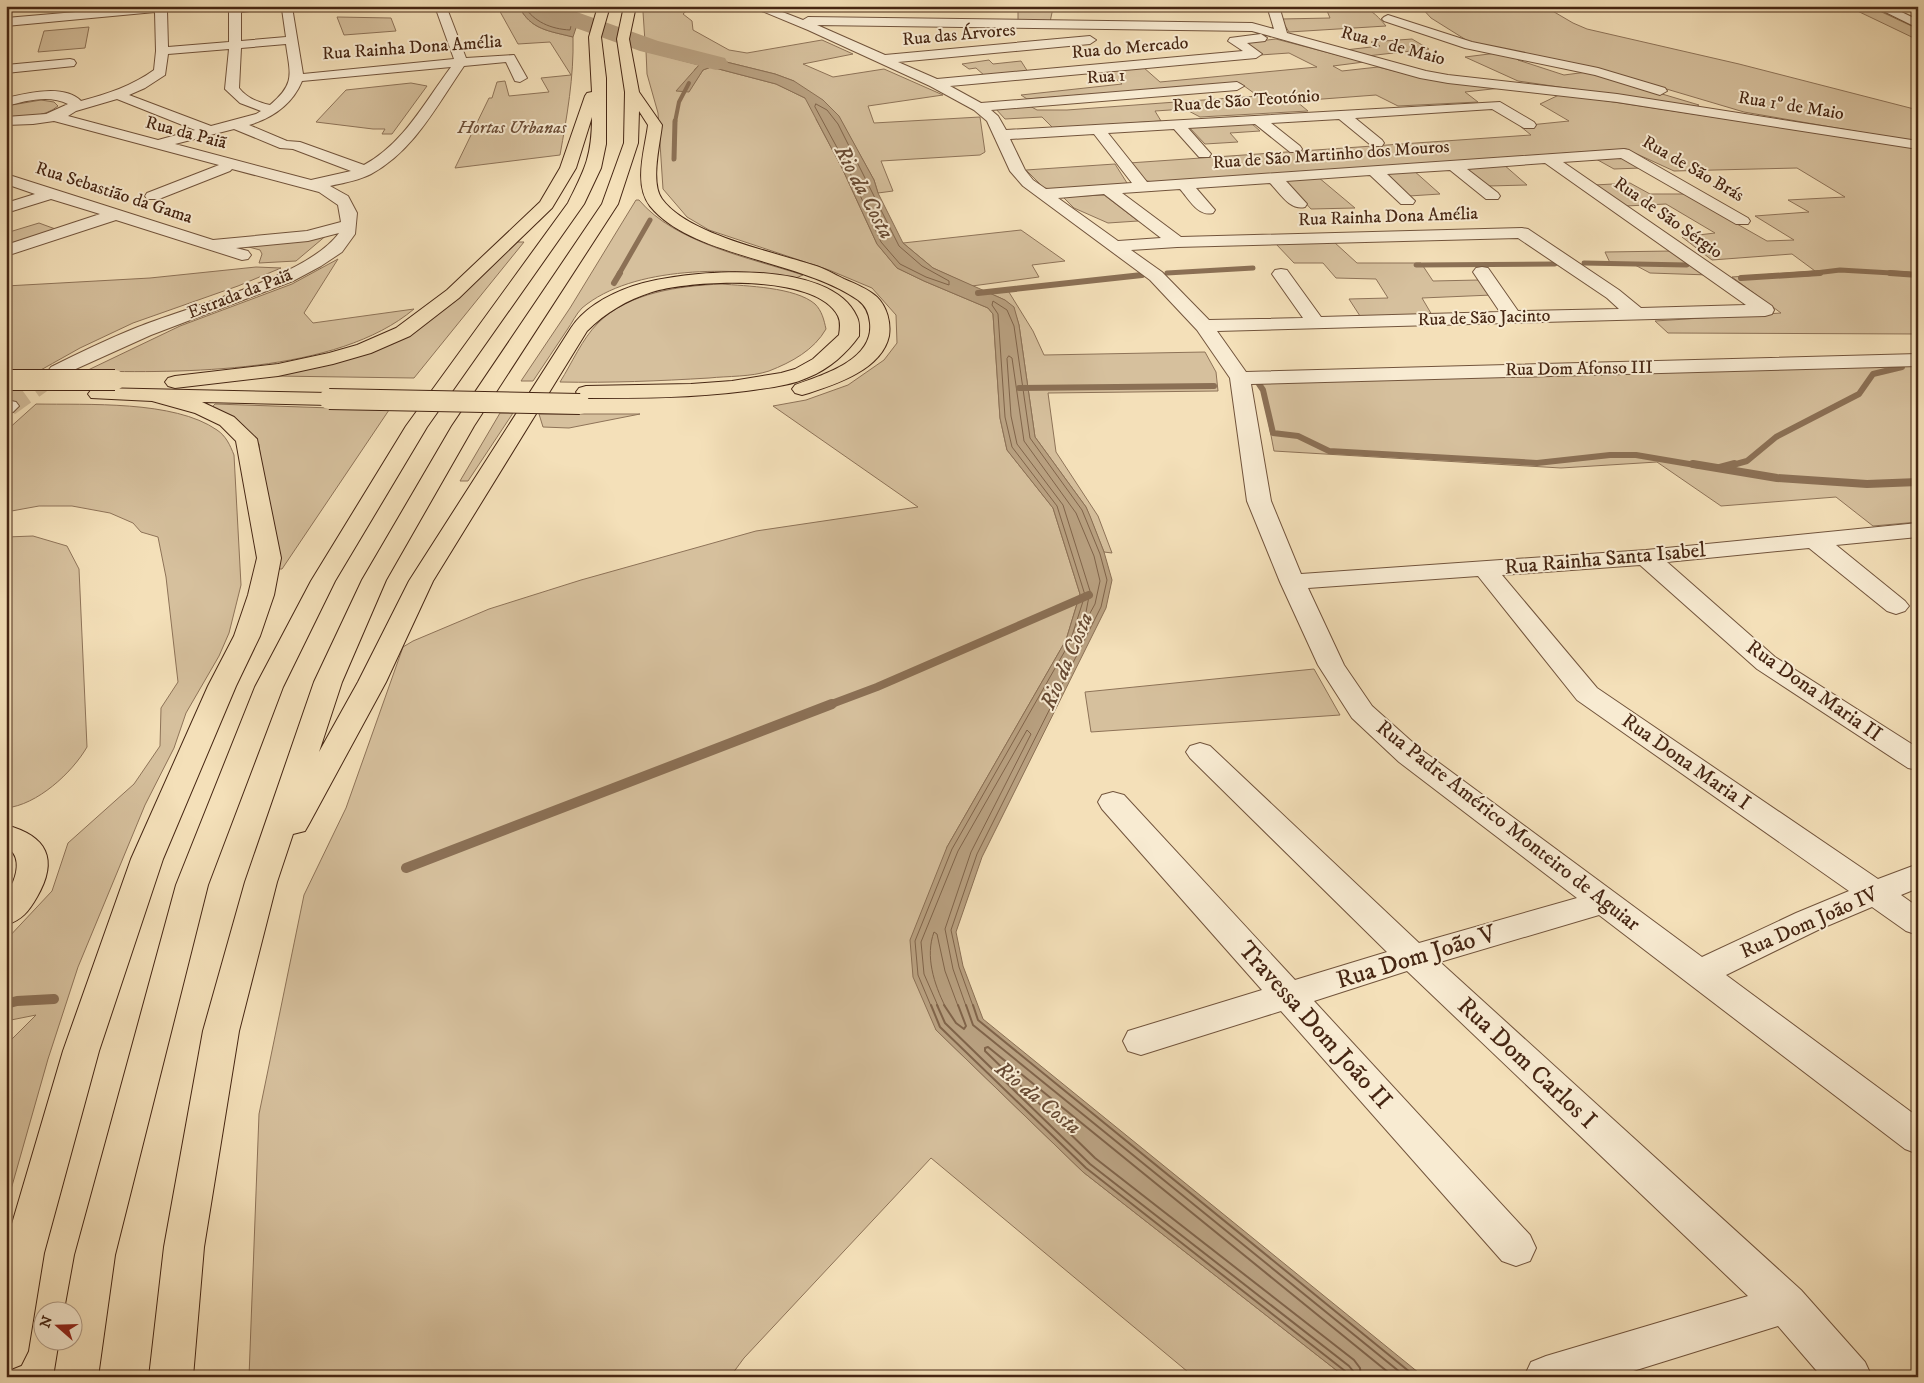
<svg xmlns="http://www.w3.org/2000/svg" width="1924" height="1383" font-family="'IM FELL DW Pica',serif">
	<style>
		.green { fill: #d6c09d; stroke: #8e7358 }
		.water { fill: #b9a181; stroke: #8b7055 }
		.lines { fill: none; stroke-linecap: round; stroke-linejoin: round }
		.shore-far1 { stroke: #80644a; stroke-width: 1 }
		.shore { stroke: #80644a; stroke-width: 2 }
		.stream-far4 { stroke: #8b7055; stroke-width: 4 }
		.stream-far3 { stroke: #8b7055; stroke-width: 5 }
		.stream-far2 { stroke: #8b7055; stroke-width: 6 }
		.stream-far1 { stroke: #8b7055; stroke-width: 8 }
		.stream { stroke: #8b7055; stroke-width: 10 }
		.river { fill: #b9a181; fill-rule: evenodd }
		.minor-tunnel { stroke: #d1bb98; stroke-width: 20; stroke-dasharray: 20 10; stroke-linecap: butt }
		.minor-casing { stroke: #72543c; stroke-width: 2 }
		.major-casing { stroke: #462613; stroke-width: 2 }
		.highway-casing { stroke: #462613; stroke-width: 2 }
		.minor { fill: #f8ebd2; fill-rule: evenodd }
		.major { fill: #f4e0b9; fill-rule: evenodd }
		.highway { fill: #f4e0b9; fill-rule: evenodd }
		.highway-bridge-casing { stroke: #462613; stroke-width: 22; stroke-linecap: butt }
		.highway-bridge { stroke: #f4e0b9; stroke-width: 20 }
		.labels { text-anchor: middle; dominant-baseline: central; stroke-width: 4; stroke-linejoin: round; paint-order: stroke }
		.far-street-label { font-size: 18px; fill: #462613; stroke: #f8ebd2 }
		.far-park-label { font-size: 18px; font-style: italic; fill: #6a4c36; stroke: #f8ebd2 }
		.street-label { font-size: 21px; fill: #462613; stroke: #f8ebd2 }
		.water-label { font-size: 22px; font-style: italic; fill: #684b34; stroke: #f8ebd2 }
		.near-street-label { font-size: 25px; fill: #462613; stroke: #f8ebd2 }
	</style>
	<rect width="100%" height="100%" fill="#f4e0b9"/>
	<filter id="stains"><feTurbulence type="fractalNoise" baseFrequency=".004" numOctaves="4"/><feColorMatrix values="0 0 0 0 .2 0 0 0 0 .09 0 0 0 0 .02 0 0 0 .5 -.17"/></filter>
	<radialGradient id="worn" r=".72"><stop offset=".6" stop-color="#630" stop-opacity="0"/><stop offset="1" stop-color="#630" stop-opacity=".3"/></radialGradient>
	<g class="green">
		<path d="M508 6H519C530 30 550 31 573 37 574 77 567 116 560 155L455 168 489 98H492L497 82 505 81 509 96 549 92 541 78 571 75 550 42 518 44 498 8Z"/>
		<path d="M646 6H692L683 14 692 21 693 30 729 50 747 53 822 40 853 54 803 64 833 77 884 69 943 95 868 106 874 123 980 117 985 152 980 155 881 161 893 191 878 193 874 180 839 117 816 119 842 168 877 244 897 268 924 281 988 308 993 314 1000 418 1007 450 1053 508 1080 594 1066 640 947 847 936 1030 1083 1172 1345 1377H1194L931 1158 744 1358 730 1377H249L259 1114 304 895 346 808 403 647 413 641 489 609 581 580 756 531 918 507 773 406 806 400 848 385 884 360 897 343 896 315 872 288 829 270 709 230 687 217 663 189 658 113 647 74 646 51 700 65 695 69 689 91 703 70 711 67 776 84 805 98 794 81 775 74 645 42 643 12Z"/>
		<path d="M1325 6C1356 6 1365 0 1386 26L1289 32 1281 19 1330 18Z"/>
		<path d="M1420 6H1544L1573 23 1587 29 1739 64 1918 110V142L1744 112 1599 69 1471 43 1431 18Z"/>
		<path d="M1847 6H1869L1918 29V40Z"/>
		<path d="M1018 8H1053L1050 22 1018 20Z"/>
		<path d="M337 17 391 18 396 31 344 35Z"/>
		<path d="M89 27 85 48 38 52 44 31Z"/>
		<path d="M1276 39 1364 62 1333 66 1342 71 1378 67 1432 80 1510 87 1465 92 1478 102 1398 106 1376 95 1296 101 1308 111 1200 117 1185 109 1155 111 1161 121 1053 128 1042 117 1005 119 995 108 1028 105 1037 110H1067L1258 96 1240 83 1027 99 1021 95 1122 84 1106 71 1143 67 1160 82 1317 67 1289 53 1260 55 1242 43Z"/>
		<path d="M1412 39 1429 49 1367 56 1345 50 1380 46 1371 42Z"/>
		<path d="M1497 53 1525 59 1518 60 1564 75 1587 72 1605 77 1699 105 1696 107 1518 81 1465 57Z"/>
		<path d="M989 60 993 64 1021 61 1028 72 985 76 976 68 969 69 962 64Z"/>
		<path d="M411 83 427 86 392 134H382L385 129H373L316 122 346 90Z"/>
		<path d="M1561 94 1918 148V334L1668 333 1655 321 1781 313 1732 277 1815 271 1792 254 1712 260 1682 237 1715 233 1666 204 1626 206 1595 185 1630 183 1650 194H1684L1767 241 1794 240 1755 216 1809 212 1788 200 1845 197 1797 168 1674 171 1626 149 1154 182 1147 181 1129 163 1531 135 1520 126 1569 121 1540 104Z"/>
		<path d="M41 100 54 102 58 106C46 117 21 118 6 117V106Z"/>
		<path d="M1251 123 1260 131 1230 133 1238 142 1205 144 1188 126Z"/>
		<path d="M1624 157 1641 168 1614 169 1596 159Z"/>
		<path d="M1115 164 1127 183 1121 185 1052 189 1044 188 1026 170Z"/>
		<path d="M1503 164 1527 185 1488 186 1464 169Z"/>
		<path d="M1413 170 1440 194 1409 196 1380 173Z"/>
		<path d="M1318 177 1355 208 1311 209 1285 180Z"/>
		<path d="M1104 195 1138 221 1108 223 1074 208 1063 197Z"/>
		<path d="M636 200H639C675 243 750 258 803 275L796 278C734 267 633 265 582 308 576 314 572 323 567 330 556 347 544 364 533 381H521L570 308Z"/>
		<path d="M39 223 58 230 6 245V233Z"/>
		<path d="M1021 230 1065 261 1032 265 1039 277 972 286 933 268 903 243Z"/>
		<path d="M328 234 296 261 259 263 262 254 260 250 245 246Z"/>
		<path d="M513 242H524L414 378 274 376 340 362 382 347Z"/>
		<path d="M1334 242 1357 263H1421L1433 281 1479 280 1492 295 1422 298 1432 315 1360 316 1349 299 1388 298 1376 279 1336 278 1323 263H1294L1276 244Z"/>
		<path d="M1672 251 1709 275 1650 273 1635 265H1611L1605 252Z"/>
		<path d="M338 259 304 313 313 323 414 309C337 374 182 373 86 371L180 326 292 284Z"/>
		<path d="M256 267 281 268 238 286 133 323 80 348 39 371 6 370V286L150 278Z"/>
		<path d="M721 284C746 286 795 287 815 304 822 311 824 320 826 329 814 350 792 362 769 371 751 377 728 376 709 378 659 381 610 383 560 382 572 363 582 339 598 323 629 292 680 286 721 284Z"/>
		<path d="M1007 289 1033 331 1044 355 1205 352 1216 372 1218 391 1048 393 1056 452 1098 516 1112 553 1104 552 1086 507 1035 437 1019 325C1012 301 1008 301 986 292Z"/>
		<path d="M1918 364V486L1912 487 1918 492V522L1873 526 1836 497 1721 506 1657 462 1561 468 1274 451 1261 383Z"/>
		<path d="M36 404C87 405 174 400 217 430 226 436 230 445 234 455L241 585 229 633 219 656 186 713 174 748 145 805 78 967 48 1059 6 1207V1045L36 1015 6 1021V940L52 891 68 843 134 784 160 746 161 708 178 682 166 577 158 537 141 532 133 523 110 513 72 506H39L6 512V431Z"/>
		<path d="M215 404 389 410 282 569H271L259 444 238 421 212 407Z"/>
		<path d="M500 413H513L468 481H460Z"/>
		<path d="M539 414H640L569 428 543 427Z"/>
		<path d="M33 536 67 546 79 569 87 747C72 773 37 805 6 808V537Z"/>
		<path d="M1314 669 1340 715 1091 732 1085 692Z"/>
	</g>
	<g class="water">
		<path d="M519 6H558L560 10 579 19 573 37C550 31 530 30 519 6Z"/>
		<path d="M645 42 775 74 794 81 823 100 839 116 874 180 878 193 903 243 933 268 1005 300 1014 307 1019 325 1035 437 1086 507 1090 516 1104 552 1112 580 1106 608 982 857 956 932 963 966 983 1019 1424 1377H1345L1083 1172 936 1030 913 977 910 940 947 847 1066 640 1080 594 1053 508 1007 450 1000 418 993 314 988 308 924 281 897 268 877 244 842 168 805 98 776 84 711 67 703 70 689 92 676 91 699 65 646 51Z"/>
	</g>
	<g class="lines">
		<g class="shore-far1">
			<path d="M524 6C534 22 551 29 570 30L572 22 557 14 554 6"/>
			<path d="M816 104 827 110 838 124 899 246 922 266 949 281V285L926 277 900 264 881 242 847 166 815 107Z"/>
			<path d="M1009 356 1012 358 1024 441 1076 513 1094 556 1100 581 1095 604 1089 615 1086 612 1090 591 1063 505 1017 444 1011 416 1007 359Z"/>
			<path d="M931 1006 918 975 915 941 952 849 1070 642 1085 595 1057 506 1012 447 1005 417 998 314 992 305 993 301 1007 310 1014 326 1030 438 1082 510 1100 554 1107 580 1101 607 977 854 951 930 959 967 973 1006"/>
			<path d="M938 1006 924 974 921 942 958 851 1027 730 1031 734 971 852 945 929 953 969 966 1006"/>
			<path d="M945 1006C934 984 925 956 934 932L937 934 945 971 958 1006"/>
		</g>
		<g class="shore">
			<path d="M931 1005 940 1027 1086 1168 1345 1371 1347 1377"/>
			<path d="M937 1005 945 1023 1090 1164 1349 1366 1353 1371 1354 1377"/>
			<path d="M944 1005 956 1023 964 1029 966 1026 958 1005"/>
			<path d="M966 1005 973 1025 1406 1377"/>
			<path d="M973 1005 978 1020 1416 1377"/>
			<path d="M1361 1377 1360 1368 1354 1360 1095 1158 985 1051V1048L988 1047 1394 1377"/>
		</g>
		<path class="stream-far4" d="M675 122 679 102 689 83"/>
		<g class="stream-far3">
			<path d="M674 159 675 121"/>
			<path d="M1584 263 1687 265"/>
			<path d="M1416 265 1555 264"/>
			<path d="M1167 273 1253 268"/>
			<path d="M619 274 650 220"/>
			<path d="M1807 274 1840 270 1909 274"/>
		</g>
		<g class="stream-far2">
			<path d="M1890 273 1918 275"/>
			<path d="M1741 278 1820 273"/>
			<path d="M614 283 620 273"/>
			<path d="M978 293 1142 275"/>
			<path d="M1259 384 1263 390 1273 433 1298 436 1329 451 1537 463 1610 455H1636L1701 466"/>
			<path d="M1019 388 1214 386"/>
			<path d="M1729 466 1747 461 1776 437 1859 394 1873 374 1902 367"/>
		</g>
		<g class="stream-far1">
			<path d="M1693 464 1777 478 1867 484 1918 482"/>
			<path d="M1719 468 1734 464"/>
			<path d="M829 705 877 687 1089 595"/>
		</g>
		<g class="stream">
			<path d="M406 868 832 704"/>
			<path d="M6 1004 17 1001 54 999"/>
		</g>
		<path class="river" d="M536 6H560L658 41 725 58 728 63 725 68 716 70 640 51 545 17Z"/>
		<path class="minor-tunnel" d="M9 406 58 371"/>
		<g class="minor-casing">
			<g id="minor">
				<path d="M145 6H193L187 9 167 11 168 47 229 42V9L232 6H273L267 9 241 12V41L286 37 282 9 285 6 292 7 303 74 454 59 437 12 430 6H443L448 11 466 58 514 55 527 78 520 82 515 81 506 62 464 66C437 105 414 151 371 174 360 180 343 183 330 186L348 196 357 213 355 234 342 252 321 266 293 281 151 335 58 377 51 375 48 371 51 367C79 353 108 339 138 327 190 306 307 277 339 233L308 241 236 248 248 251 251 255 248 259 242 260 116 220 6 256V245L100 214 51 199 6 213V203L35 194 6 184V174L213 240 307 231 341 222 338 205 319 192 232 169 230 171 159 199H147L145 196 147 193 219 165 54 121 33 124 6 125V117L46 114 68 104C49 94 25 101 6 106V98C28 93 64 84 81 101 107 94 132 86 154 70L156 51 155 12 6 26V18ZM286 44C290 74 296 83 270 105 257 102 247 98 239 88L241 48ZM229 49 225 89 240 103 261 111 256 114 211 126 129 95 145 88 165 75 168 54ZM451 67C424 103 404 143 364 165L300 142 287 141 249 125C272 118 292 105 302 81ZM117 99 195 130 158 140 68 116 76 111ZM234 129 280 148 293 149 351 171 311 180 175 144Z"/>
				<path d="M750 6H767L803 20 808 17 1252 23 1274 29 1267 6H1279L1287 33 1426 71 1448 75 1617 94 1918 141V149L1617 102 1448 83 1420 78 1252 31 817 25 885 55 1090 36 1096 40 1090 44 898 62 937 79 1243 51 1228 41 1230 38 1261 34 1267 38 1265 41 1247 43 1262 54 1256 58 950 86 981 103 1237 82 1244 86 1237 90 991 110 998 116 1006 130 1500 102 1534 122 1536 125 1534 128H1524L1492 109 1355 118 1382 140 1384 143 1382 146H1372L1339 119 1271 123 1300 146 1302 149 1300 152H1290L1255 124 1188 128 1211 154 1209 157H1199L1174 129 1108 133 1147 182 1624 149 1629 150 1748 218 1750 221 1748 224H1736L1621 158 1563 162 1772 306 1774 310 1772 314 1765 316 1217 331 1246 372 1918 354V366L1251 384 1271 501 1301 574 1646 550 1918 523V537L1836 545 1905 601 1909 606 1905 611 1896 614 1887 611 1809 548 1667 562 1775 657 1918 748V770L1908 768 1757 669 1640 565 1502 575 1597 688 1878 879 1918 864V888L1901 895 1918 907V935L1906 931 1872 907 1820 929 1726 975 1918 1117V1154L1905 1149 1599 915 1440 962 1801 1290 1865 1362 1872 1377H1822L1778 1326 1614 1377H1524L1531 1362 1546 1356 1748 1296 1407 971 1314 1001 1530 1235 1536 1248 1530 1261 1516 1266 1502 1261 1281 1011 1141 1055 1128 1051 1123 1041 1128 1031 1262 990 1102 809 1098 802 1102 795 1113 792 1124 795 1295 980 1387 952 1190 758 1186 752 1190 746 1200 743 1210 746 1419 943 1577 898 1399 762 1352 718 1318 665 1280 582 1247 501 1230 378 1197 330 1150 280 1023 186 1010 171 987 121 974 110 930 86 808 30ZM1094 134 1132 183 1046 189 1033 180 1025 170 1010 139ZM1545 163 1746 305 1641 308 1619 290 1528 229 1522 228 1181 237 1122 193 1180 189C1189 199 1198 217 1213 213L1215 210 1196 188 1270 183C1279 192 1290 211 1305 207L1307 204 1286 181 1370 175 1401 204H1413L1415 201 1387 174 1450 170 1486 199H1498L1500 196 1498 193 1467 169ZM1104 194 1161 238 1118 241 1058 198ZM1518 238 1607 298 1619 309 1518 311 1488 268 1482 267 1476 268 1473 272 1500 312 1321 317 1287 270 1281 269 1275 270 1272 274 1303 318 1209 320 1162 272 1131 250 1177 247ZM1478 576 1577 700 1849 891 1796 913 1702 957 1419 748 1372 706 1344 665 1308 588Z"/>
				<path d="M1873 6H1889L1918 20V28Z"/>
				<path d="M1388 15 1472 42 1598 68 1665 88 1667 91 1660 95 1595 75 1465 48 1384 21 1382 19 1384 17Z"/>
				<path d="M70 59 74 60 76 63 74 66 6 73V65Z"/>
				<path d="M6 400 16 402 19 406 13 412 6 414Z"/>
			</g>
		</g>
		<g class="major-casing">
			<path id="major" d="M6 825C47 836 59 859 37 897 29 911 22 920 6 925 6 915 4 901 6 892 7 889 11 886 13 882 18 870 20 854 6 847Z"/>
		</g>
		<g class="highway-casing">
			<g id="highway">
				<path d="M598 6H610L601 37 606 78V144L601 168 584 204 427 427 335 581 283 687 208 885 115 1255 98 1377H54L60 1340H72V1310H65L75 1255 176 885 255 687 311 581 406 426 568 203C585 169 592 156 592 117L576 168 552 208 459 298 410 336 371 353 333 364 278 376 175 388 168 386 165 382 168 378 175 376 278 364 329 353 357 345 396 328 447 290 540 202 560 168 585 96 587 93 592 92 589 37Z"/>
				<path d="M624 6H636L629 39 639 92 662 125C660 144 650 183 662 199 687 234 773 252 813 265 824 268 834 274 844 279 856 284 868 289 877 297 887 307 891 322 889 336 882 369 837 384 809 393L802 395 795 393 792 389 795 385C823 375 874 360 870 323 869 313 866 306 858 300 802 260 691 257 650 206 633 184 645 149 648 125L639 111 638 143 618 204 474 426 386 580 342 682 319 752 358 682 409 581 571 328C585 307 610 294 633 286 684 269 831 257 857 317 860 323 859 330 859 336 847 353 829 369 809 377 790 386 767 388 746 391 693 398 639 398 586 398L579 396 576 392 579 388 586 386 691 384 732 381 781 373 795 369 813 359 839 335C840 329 841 322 838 316 816 273 692 280 652 292 627 300 606 312 587 331L433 581 386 682 309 824 305 831 293 834 277 882 239 1031 204 1247 193 1377H149L164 1247 203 1031 245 882 314 682 362 580 452 426 602 204 624 143 625 92 617 39Z"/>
				<path d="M98 388 329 393 336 395 339 399 336 403 329 405 202 402 234 417 257 439 281 558 274 595 260 636 236 686 163 859 99 1051 44 1253 28 1351 21 1365 6 1371V1244L63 1051 131 859 208 686 234 636 248 595 257 558 236 441 220 425 195 413 152 401 91 398 88 394 91 390Z"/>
			</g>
		</g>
		<use href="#minor" class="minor"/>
		<use href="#major" class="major"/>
		<use href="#highway" class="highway"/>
		<g class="highway-bridge-casing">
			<g id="highway-bridge">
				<path d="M6 380H115"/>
				<path d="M329 399 580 404"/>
			</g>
		</g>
		<use href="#highway-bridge" class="highway-bridge"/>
	</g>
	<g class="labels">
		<g class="far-street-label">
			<text transform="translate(959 35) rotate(-5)">Rua das Árvores</text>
			<text transform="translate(1393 46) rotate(15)">Rua 1º de Maio</text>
			<text transform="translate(412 48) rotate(-4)">Rua Rainha Dona Amélia</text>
			<text transform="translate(1130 48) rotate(-5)">Rua do Mercado</text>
			<text transform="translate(1106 77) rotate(-4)">Rua 1</text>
			<text transform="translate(1246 101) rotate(-4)">Rua de São Teotónio</text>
			<text transform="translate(1791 106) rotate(9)">Rua 1º de Maio</text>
			<text transform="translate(186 133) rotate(15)">Rua da Paiã</text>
			<text transform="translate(1331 155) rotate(-4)">Rua de São Martinho dos Mouros</text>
			<text transform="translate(1693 169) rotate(30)">Rua de São Brás</text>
			<text transform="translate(114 193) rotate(18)">Rua Sebastião da Gama</text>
			<text transform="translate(1388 217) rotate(-2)">Rua Rainha Dona Amélia</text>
			<text transform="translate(1668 218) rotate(35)">Rua de São Sérgio</text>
			<text transform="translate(240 294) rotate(-21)">Estrada da Paiã</text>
			<text transform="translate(1484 318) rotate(-2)">Rua de São Jacinto</text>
			<text transform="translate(1579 369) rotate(-1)">Rua Dom Afonso III</text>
		</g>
		<g class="far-park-label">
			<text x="512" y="128">Hortas Urbanas</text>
		</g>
		<g class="street-label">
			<text transform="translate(1605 559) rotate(-5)">Rua Rainha Santa Isabel</text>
			<text transform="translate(1814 691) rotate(35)">Rua Dona Maria II</text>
			<text transform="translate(1686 762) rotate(35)">Rua Dona Maria I</text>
			<text transform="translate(1508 826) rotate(38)">Rua Padre Américo Monteiro de Aguiar</text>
			<text transform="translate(1809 923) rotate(-24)">Rua Dom João IV</text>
		</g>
		<g class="water-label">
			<text transform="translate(864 192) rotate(62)">Rio da Costa</text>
			<text transform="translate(1067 661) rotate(-67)">Rio da Costa</text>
			<text transform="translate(1038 1098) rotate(39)">Rio da Costa</text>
		</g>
		<g class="near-street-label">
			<text transform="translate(1416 957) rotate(-17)">Rua Dom João V</text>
			<text transform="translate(1315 1025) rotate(48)">Travessa Dom João II</text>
			<text transform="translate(1527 1063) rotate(43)">Rua Dom Carlos I</text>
		</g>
	</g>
	<rect width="1924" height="1383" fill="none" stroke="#f4e0b9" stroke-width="25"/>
	<rect x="8" y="8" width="1909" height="1368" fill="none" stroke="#462613" stroke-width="2.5"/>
	<rect x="12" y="12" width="1899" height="1358" fill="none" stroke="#462613"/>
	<g transform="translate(58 1326) rotate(290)"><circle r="24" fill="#f8ebd2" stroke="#b19c86"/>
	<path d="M0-4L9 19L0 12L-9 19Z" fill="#8f2418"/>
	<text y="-8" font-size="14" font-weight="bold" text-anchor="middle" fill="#462613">N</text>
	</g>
	<rect width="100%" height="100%" filter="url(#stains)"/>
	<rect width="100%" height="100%" fill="url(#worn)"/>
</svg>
